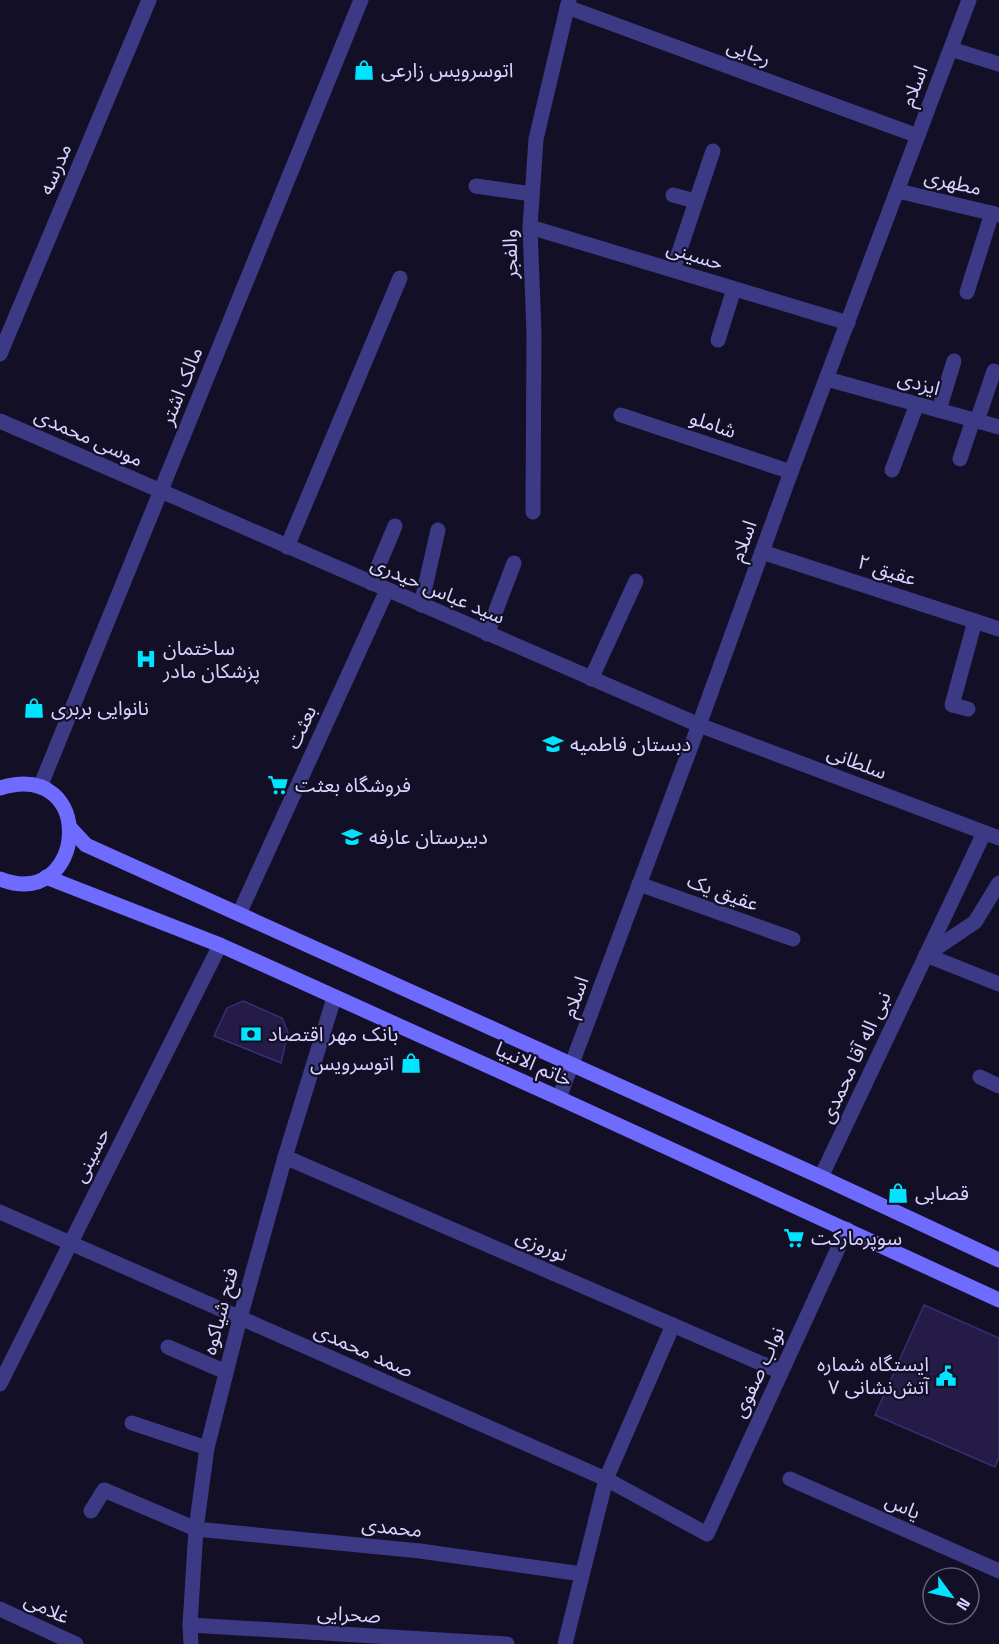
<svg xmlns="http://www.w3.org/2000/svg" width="999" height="1644" font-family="'Space Grotesk','Noto Sans Arabic',sans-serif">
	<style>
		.building { fill: #241b47; stroke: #3b2d73; stroke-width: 1.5 }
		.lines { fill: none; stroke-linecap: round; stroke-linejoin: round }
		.minor { stroke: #3d3a85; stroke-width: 15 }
		.tertiary { stroke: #3d3a85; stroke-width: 15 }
		.secondary { stroke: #6f6bff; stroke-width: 15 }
		.labels { text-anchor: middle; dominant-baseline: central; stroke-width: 4.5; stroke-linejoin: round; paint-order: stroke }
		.street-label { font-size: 20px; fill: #d9d4ff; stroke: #130f26 }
		.poi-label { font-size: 20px; fill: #d9d4ff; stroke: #130f26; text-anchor: start }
	</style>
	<rect width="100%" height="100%" fill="#130f26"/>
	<g class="building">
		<path d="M243 1001 282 1018 288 1032 281 1063 214 1036 227 1008Z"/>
		<path d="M924 1305 999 1338V1457L995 1467 875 1415Z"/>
	</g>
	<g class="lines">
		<g class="minor">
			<path d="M567 7 918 136"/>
			<path d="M951 49 999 64"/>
			<path d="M476 186 532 194"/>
			<path d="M898 191 999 215"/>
			<path d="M673 195 695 201"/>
			<path d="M530 227 848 323"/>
			<path d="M673 270 713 151"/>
			<path d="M967 292 992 213"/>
			<path d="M718 340 734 289"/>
			<path d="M0 354 149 0"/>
			<path d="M827 379 999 427"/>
			<path d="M939 410 954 361"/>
			<path d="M621 415 791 472"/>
			<path d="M0 421 699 725 999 838"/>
			<path d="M977 421 994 371"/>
			<path d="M960 459 973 420"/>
			<path d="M892 470 917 404"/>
			<path d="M533 512 534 333 530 227 536 139 569 0"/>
			<path d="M287 547 400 278"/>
			<path d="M762 552 999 629"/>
			<path d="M371 583 395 526"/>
			<path d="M421 605 438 530"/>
			<path d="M487 634 514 563"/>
			<path d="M591 679 636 581"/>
			<path d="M968 709 952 705 975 621"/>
			<path d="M639 884 793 939"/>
			<path d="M239 914 387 590"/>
			<path d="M926 955 975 922 999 883"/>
			<path d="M926 955 999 984"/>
			<path d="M980 1077 999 1086"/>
			<path d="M285 1157 781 1372"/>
			<path d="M821 1177 984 833"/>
			<path d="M0 1212 606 1479 707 1534 847 1229"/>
			<path d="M168 1347 226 1372"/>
			<path d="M0 1384 220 945"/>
			<path d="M132 1423 207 1448"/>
			<path d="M790 1479 999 1571"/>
			<path d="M91 1511 104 1490 196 1529 420 1551 582 1574"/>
			<path d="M0 1609 76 1644"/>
			<path d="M190 1625 507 1644"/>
			<path d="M565 1644 606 1479 673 1325"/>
		</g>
		<g class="tertiary">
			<path d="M40 787 361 0"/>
			<path d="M559 1098 699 725 791 472 969 0"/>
			<path d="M191 1644 190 1625 196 1529 207 1448 240 1318 285 1157 334 998"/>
		</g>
		<g class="secondary">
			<path d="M0 788C98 758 87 913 0 879"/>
			<path d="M71 829 86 845 821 1177 999 1260"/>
			<path d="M46 877 220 945 559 1098 999 1300"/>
		</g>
	</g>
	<defs>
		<g id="shop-bare" transform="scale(1.62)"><path d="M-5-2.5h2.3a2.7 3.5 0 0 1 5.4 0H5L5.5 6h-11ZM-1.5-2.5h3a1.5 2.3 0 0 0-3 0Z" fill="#00e5ff" stroke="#130f26" stroke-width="2.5" paint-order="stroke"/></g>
		<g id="hospital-bare" transform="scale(1.62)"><path d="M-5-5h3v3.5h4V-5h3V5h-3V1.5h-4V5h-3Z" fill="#00e5ff" stroke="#130f26" stroke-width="2.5" paint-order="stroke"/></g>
		<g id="school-bare" transform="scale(1.62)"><path d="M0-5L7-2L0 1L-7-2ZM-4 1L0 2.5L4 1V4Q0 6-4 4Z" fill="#00e5ff" stroke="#130f26" stroke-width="2.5" paint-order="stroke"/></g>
		<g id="supermarket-bare" transform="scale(1.62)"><path d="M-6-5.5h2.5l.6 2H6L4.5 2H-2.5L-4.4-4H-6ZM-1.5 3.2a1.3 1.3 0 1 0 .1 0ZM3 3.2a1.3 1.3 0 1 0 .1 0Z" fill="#00e5ff" stroke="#130f26" stroke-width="2.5" paint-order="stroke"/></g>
		<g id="bank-bare" transform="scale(1.62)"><path d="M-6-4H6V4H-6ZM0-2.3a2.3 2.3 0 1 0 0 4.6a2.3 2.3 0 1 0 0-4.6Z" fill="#00e5ff" stroke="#130f26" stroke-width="2.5" paint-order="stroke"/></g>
		<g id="civic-bare" transform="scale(1.62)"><path d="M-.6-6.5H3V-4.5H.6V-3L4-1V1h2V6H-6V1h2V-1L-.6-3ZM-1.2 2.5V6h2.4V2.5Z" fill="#00e5ff" stroke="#130f26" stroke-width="2.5" paint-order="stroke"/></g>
	</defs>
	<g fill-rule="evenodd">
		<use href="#shop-bare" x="364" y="70"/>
		<use href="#hospital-bare" x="146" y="659"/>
		<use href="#shop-bare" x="34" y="708"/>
		<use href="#school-bare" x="553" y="744"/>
		<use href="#supermarket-bare" x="278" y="785"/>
		<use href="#school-bare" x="352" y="837"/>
		<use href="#bank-bare" x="251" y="1034"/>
		<use href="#shop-bare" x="411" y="1063"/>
		<use href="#shop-bare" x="898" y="1193"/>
		<use href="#supermarket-bare" x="794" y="1238"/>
		<use href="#civic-bare" x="946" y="1376"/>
	</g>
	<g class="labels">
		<g class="street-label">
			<text transform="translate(749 52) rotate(20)">رجایی</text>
			<text transform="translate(914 86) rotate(-69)">اسلام</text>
			<text transform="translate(55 169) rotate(-67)">مدرسه</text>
			<text transform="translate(953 182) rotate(13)">مطهری</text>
			<text transform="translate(510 254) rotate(-91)">والفجر</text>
			<text transform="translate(695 255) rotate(17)">حسینی</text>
			<text transform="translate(919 383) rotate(16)">ایزدی</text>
			<text transform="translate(181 386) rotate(-68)">مالک اشتر</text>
			<text transform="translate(713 424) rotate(19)">شاملو</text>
			<text transform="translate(89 437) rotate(24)">موسی محمدی</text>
			<text transform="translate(743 541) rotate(-70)">اسلام</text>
			<text transform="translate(887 570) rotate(18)">عقیق ۲</text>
			<text transform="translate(438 590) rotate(23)">سید عباس حیدری</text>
			<text transform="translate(301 727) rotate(-65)">بعثت</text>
			<text transform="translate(857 762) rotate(21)">سلطانی</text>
			<text transform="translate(723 892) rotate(20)">عقیق یک</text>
			<text transform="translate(575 997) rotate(-70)">اسلام</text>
			<text transform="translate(855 1057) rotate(-65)">نبی اله آقا محمدی</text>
			<text transform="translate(534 1064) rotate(24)">خاتم الانبیا</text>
			<text transform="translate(91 1155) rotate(-63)">حسینی</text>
			<text transform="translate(542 1245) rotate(23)">نوروزی</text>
			<text transform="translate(220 1311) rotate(-75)">فتح شیاکوه</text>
			<text transform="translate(364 1350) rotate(24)">صمد محمدی</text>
			<text transform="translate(758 1372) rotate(-65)">نواب صفوی</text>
			<text transform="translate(903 1506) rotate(24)">یاس</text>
			<text transform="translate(392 1527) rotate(6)">محمدی</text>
			<text transform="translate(47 1608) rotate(25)">غلامی</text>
			<text transform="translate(349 1614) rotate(3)">صحرایی</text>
		</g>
		<g class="poi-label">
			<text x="381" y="70">اتوسرویس زارعی</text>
			<text x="163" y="648">ساختمان<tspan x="163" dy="23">پزشکان مادر</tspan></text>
			<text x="51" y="708">نانوایی بربری</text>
			<text x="570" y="744">دبستان فاطمیه</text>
			<text x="295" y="785">فروشگاه بعثت</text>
			<text x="369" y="837">دبیرستان عارفه</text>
			<text x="268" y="1034">بانک مهر اقتصاد</text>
			<text x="394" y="1063" text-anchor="end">اتوسرویس</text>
			<text x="915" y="1193">قصابی</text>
			<text x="811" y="1238">سوپرمارکت</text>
			<text x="929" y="1364" text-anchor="end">ایستگاه شماره<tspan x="929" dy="23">۷ آتش‌نشانی</tspan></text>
		</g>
	</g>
	<g transform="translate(951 1596) rotate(123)"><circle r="28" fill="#130f26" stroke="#625e7d" stroke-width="1.5"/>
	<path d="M0-4.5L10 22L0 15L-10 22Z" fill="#00e5ff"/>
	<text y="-9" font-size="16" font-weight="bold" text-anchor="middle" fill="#d9d4ff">N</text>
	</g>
</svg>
